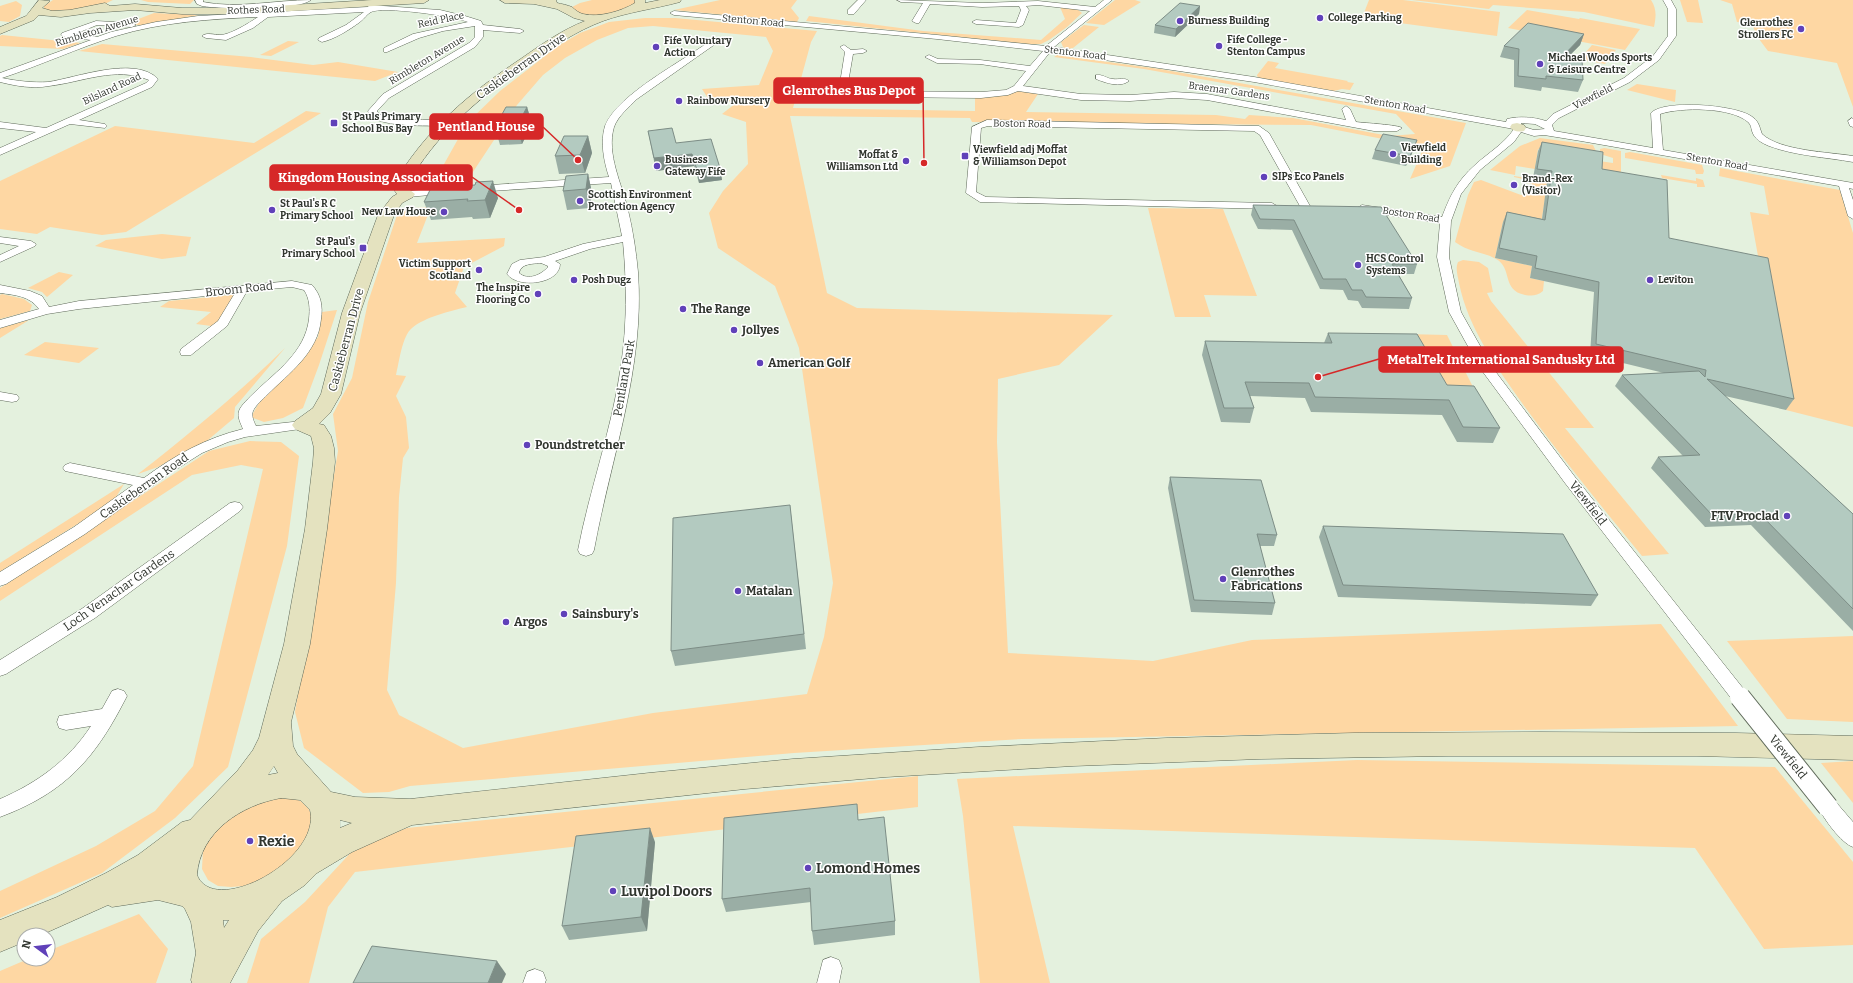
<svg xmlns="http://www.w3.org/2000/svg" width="1853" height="983" font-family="Bitter,serif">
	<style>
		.green { fill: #fed7a3 }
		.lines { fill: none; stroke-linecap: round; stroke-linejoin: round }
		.street-casing { stroke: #5e6959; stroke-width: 1 }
		.secondary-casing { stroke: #5e6959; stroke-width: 1 }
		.street { fill: #fff; fill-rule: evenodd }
		.secondary { fill: #e4e2bf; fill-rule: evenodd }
		.street-bridge-casing { stroke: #5e6959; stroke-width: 22; stroke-linecap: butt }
		.street-bridge { stroke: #fff; stroke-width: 20 }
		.wall { fill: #9aaea5 }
		.shaded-wall { fill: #7d8d86 }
		.building { fill: #b3cac0; stroke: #7d8d86 }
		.poi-dot { fill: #6041b9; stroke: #fff; stroke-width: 1.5 }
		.labels { text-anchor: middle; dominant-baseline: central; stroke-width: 3; stroke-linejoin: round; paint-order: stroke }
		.far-street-label { font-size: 10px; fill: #31362f; stroke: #fff }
		.far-poi-label { font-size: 10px; font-weight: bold; fill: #31362f; stroke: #fff; text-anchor: start }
		.street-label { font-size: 12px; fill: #31362f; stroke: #fff }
		.poi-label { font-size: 12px; font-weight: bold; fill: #31362f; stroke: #fff; text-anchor: start }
		.near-poi-label { font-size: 14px; font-weight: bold; fill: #31362f; stroke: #fff; text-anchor: start }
		.leader { fill: none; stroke: #d62828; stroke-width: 1.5 }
		.callout-dot { fill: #d62828; stroke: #fff; stroke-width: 1.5 }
		.callout { fill: #d62828; stroke: #d62828; stroke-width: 1.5 }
		.callout-label { font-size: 13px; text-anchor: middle; font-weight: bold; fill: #fff }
	</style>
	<rect width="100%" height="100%" fill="#e4f1de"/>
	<g class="green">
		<path d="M53 0H113C98 8 59 16 44 9V6Z"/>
		<path d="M141 0H194L190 4 148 2Z"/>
		<path d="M592 0H634L636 2C625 16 595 16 579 14L572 7 580 3Z"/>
		<path d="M720 0H797L791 8 799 18 797 22 674 10Z"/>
		<path d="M1115 0H1135L1141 2 1104 25 1086 23Z"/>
		<path d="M1369 0H1403L1500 12 1497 36 1362 18Z"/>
		<path d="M1412 0H1651C1657 9 1656 17 1654 27L1584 12 1493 5 1489 9Z"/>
		<path d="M1680 0H1698L1703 23 1687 22Z"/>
		<path d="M1720 0H1853V107L1837 63 1768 51 1759 39 1751 23 1737 22 1732 4Z"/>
		<path d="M16 1 22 5 20 16 9 22 0 21V6Z"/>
		<path d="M1060 7 1077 9 1082 13 1067 27 1049 40 1041 44H1028L806 21 809 16 923 31 1041 40 1065 19Z"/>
		<path d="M1527 10 1579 19 1580 18 1640 29 1625 50 1508 28Z"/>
		<path d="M154 13 199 15 143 26 128 23Z"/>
		<path d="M645 18H675L817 31 811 42 793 108 975 111V97L999 96 1019 91 1038 94 1026 112 1216 115 1245 119 1249 115 1293 118 1389 136 1415 134 1396 114 1144 69 1054 57 1057 55 1160 69 1466 123 1450 166 1410 179 1424 147 1311 125 972 122 970 118 790 116 827 293 857 308 1113 315 1059 365 998 379 997 442 1008 653 1153 661 1252 640 1661 624 1738 726 1022 739 794 753 410 786 389 792 363 793 304 748 295 712 338 451 333 414 352 378 368 302 399 209 431 207 417 243 505 238 504 246 464 267 455 293 467 307C450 311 425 317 412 328 402 336 399 363 396 375L406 376 396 396 406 417 409 448 403 458 399 497 396 583 387 690 399 715 463 748 653 713 807 694 824 637 833 583 799 348 775 286 718 248 709 213 723 191 748 164 746 122 722 114 740 100 711 103 702 89 759 85 773 51 766 37 653 26 628 28 597 40 565 58 543 75 517 105 467 181 434 182 467 123 500 91 558 46 580 33 609 22Z"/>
		<path d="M1084 25 1099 27 1073 48 1068 49 1063 47 1061 42Z"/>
		<path d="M2 35 81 43 63 49 0 46V36Z"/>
		<path d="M288 41 299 42 271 56 260 55Z"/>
		<path d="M102 44 251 57 313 65 338 62 398 72 375 81 79 51Z"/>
		<path d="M1592 45 1616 50 1605 64 1580 59Z"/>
		<path d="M1268 61 1279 63 1275 68 1348 81 1347 82 1354 83 1350 90 1342 89 1334 91 1260 79 1257 76V75Z"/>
		<path d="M1637 84 1676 90 1675 102 1627 90Z"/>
		<path d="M306 111 321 113 126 232 102 235 50 227 37 234 0 229V181L115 126 254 143Z"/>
		<path d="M1540 138 1593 145 1596 151 1538 149 1535 169 1516 166 1515 175 1490 170 1520 146Z"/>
		<path d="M1604 148 1621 151V179L1599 175V161L1613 163V158L1600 154V149Z"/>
		<path d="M1630 152 1702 165 1704 171 1703 174H1696L1695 170 1625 158V153Z"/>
		<path d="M1720 168 1840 190 1853 233V427L1786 410 1750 212 1769 215 1764 186 1719 176Z"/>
		<path d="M1661 175 1696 181V178L1703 180 1705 187H1697V184L1662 178Z"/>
		<path d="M1514 176 1548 181 1540 229 1503 222 1495 258 1532 266 1530 278 1544 281 1543 291C1537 296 1532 296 1525 295 1501 290 1513 268 1496 259 1482 251 1470 253 1455 242L1468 195 1474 182 1481 180 1521 195 1525 194 1533 187 1532 184 1522 182 1523 179 1514 177Z"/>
		<path d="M1148 208 1223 209 1257 296 1204 295 1211 317H1175Z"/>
		<path d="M162 234 191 237 186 256 162 259 95 246 106 240Z"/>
		<path d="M1463 260 1479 262 1488 268 1493 292 1487 293 1491 301 1594 428H1565L1669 554 1642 556C1601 506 1560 456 1522 403 1496 366 1468 328 1459 283 1458 276 1455 269 1458 262Z"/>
		<path d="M59 272 73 275 47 297 42 292 28 288Z"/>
		<path d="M2 294 24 299 32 305 30 311 0 319V295Z"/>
		<path d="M241 294 219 327 196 324 211 312 160 307 169 301Z"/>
		<path d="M337 310 319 365 303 408 283 418 264 422 251 417 264 394 301 358 318 337 322 312Z"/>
		<path d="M29 320 26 322 0 338V328Z"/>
		<path d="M1405 334 1447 335 1478 397 1441 396Z"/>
		<path d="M45 342 99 348 79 363 24 355Z"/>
		<path d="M285 348 235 407 234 418 208 440 158 467 138 474C189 434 239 393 285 348Z"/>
		<path d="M250 441 281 442 299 456 287 546 228 767 175 818 102 873 0 918V891L96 846 155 811 193 766 263 469 241 465 192 475 0 601V588L209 451Z"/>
		<path d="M124 484 113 502 0 572V563Z"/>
		<path d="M1853 636V722L1787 719 1727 641Z"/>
		<path d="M1357 760 1775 767 1853 862V945L1764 949 1695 848 1013 826 1050 983H980L963 816 957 779Z"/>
		<path d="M1853 761V803L1821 763Z"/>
		<path d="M918 776V807L355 872 328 907 309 983H247L261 939 305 902 355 848 407 828Z"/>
		<path d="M291 797 305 803 312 815 310 833 298 853 264 880 245 886 231 887 218 886 208 880 202 869 203 849 225 819 259 799Z"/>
		<path d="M139 914 168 949 156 983H0V971L28 959H48V951Z"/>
	</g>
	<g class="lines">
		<g class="street-casing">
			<g id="street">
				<path d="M195 0H203V2C238 9 275 0 311 0 296 11 222 9 202 6L197 4Z"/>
				<path d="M858 0H866L854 14H848V10Z"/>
				<path d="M897 0 982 3 1038 1 1095 7 1104 0H1112L1054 47 1254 77 1506 122 1507 119C1519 116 1534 117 1546 121L1553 114 1624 78 1653 56 1668 36V9L1663 0H1671L1676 9V36L1659 60 1630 82 1559 118 1552 125 1554 131 1653 148 1651 113C1664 99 1735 105 1751 116 1759 121 1759 126 1762 134 1780 151 1829 152 1853 156V162C1825 157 1796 156 1769 146 1762 143 1754 139 1752 131 1751 127 1751 125 1748 122 1731 107 1681 107 1660 114L1663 150 1853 183V189L1849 188 1853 200V219L1848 216 1839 186 1581 141 1544 135 1534 136 1521 132 1514 142 1480 170 1461 194 1451 221 1449 257 1461 312 1492 367 1575 477 1746 692 1749 697 1746 702 1740 704 1734 702 1565 483 1480 368 1449 312 1437 257 1440 223 1362 211 1357 208 1362 205 1442 217C1450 196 1457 181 1475 165 1488 153 1504 144 1514 129L1254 82 1050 52 1023 86 1081 94 1130 95 1174 92 1207 94 1346 120 1342 109 1346 106 1350 109 1356 122C1364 123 1399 125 1402 128L1397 131H1374L1207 100 1174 98 1130 101 1081 100 1018 91 1008 95 981 98 874 97 851 94 848 93 840 83 845 52 840 47 844 45 851 50 863 49 867 51 863 53 853 54 848 83 854 89 874 91 981 92 1006 90 1014 86 1026 71 980 64 937 63 925 57 929 55 938 59 980 60 1030 66 1043 51 937 39 674 15 670 13 674 11 937 35 1046 46 1090 11 1038 5 1026 6 1029 10 1023 25 1019 27 976 24 972 22 976 20 1016 23 1021 10 1019 6 982 7 930 4 919 23H916L912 21 923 3 901 2ZM1521 123 1535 124 1545 129 1534 130 1521 126Z"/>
				<path d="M369 5 440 10 465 16 481 21 483 25 520 29 524 31 520 33 483 30V37L475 47 389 98 377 111C383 125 436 117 450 121L452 123 450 125 447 126C431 125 372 129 368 111L383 94 469 43 475 37V26L443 31 419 38 387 52H384V48L413 34 468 22C455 16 382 6 371 12 367 14 364 19 360 22 349 30 335 39 322 42L318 40 319 38 346 25 364 12 268 17 253 28 226 40 206 38 202 36C207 32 214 35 220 35 230 35 249 23 258 17 210 19 162 22 116 36 78 48 41 65 2 78 17 81 33 83 48 82 76 78 135 55 158 79L152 87 79 120 105 124 107 126 105 128 70 124 0 155V148L36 132 0 128V122L46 128 146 83 149 80C115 66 83 82 49 86 33 89 16 86 0 82V73L91 40 65 37 61 35 62 33 96 21 132 23 136 25 132 27 97 25 75 34 97 37 111 32 156 22 198 16 368 7Z"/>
				<path d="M714 38H720L721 40 637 99C629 107 618 116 614 127 606 154 622 184 628 210 633 231 636 251 638 272 645 368 611 457 594 550L592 554 586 556 580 554 578 550C590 488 612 429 621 366 627 325 627 284 623 242L590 249 555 261 560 264C560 284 518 289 507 274L512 264 520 260 544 257 583 244 622 236 611 183 476 192 471 189 476 186 609 177C604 162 600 142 605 126 618 93 686 60 714 38ZM541 263 548 266V267C541 275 528 281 519 273 521 263 533 264 541 263Z"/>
				<path d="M1096 75C1103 74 1107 79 1113 79 1119 80 1124 77 1129 81 1120 88 1106 83 1096 79Z"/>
				<path d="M1852 118 1853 119V127L1850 126 1848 121Z"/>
				<path d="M987 120 1259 126 1269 133 1310 206 1309 208H1301L1260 135 1254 131 988 126 981 128 976 192 986 197 1272 203 1277 206 1272 209 980 202 966 193 972 127Z"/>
				<path d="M448 188 452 189 453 191 452 193 408 197 403 194 408 191Z"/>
				<path d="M0 237 31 241 36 244 35 246 0 262V255L19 246 0 243Z"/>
				<path d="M292 281 312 285C321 295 323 306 321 319 318 353 289 373 267 395 263 399 255 406 253 411 251 416 254 422 256 426L302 421 307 422 309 425 307 428 245 437 228 442 202 453 175 470 85 534 6 584 0 586V572L74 527 133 485 65 471 63 468 65 465 70 463 144 478C175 455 206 438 243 429 241 424 237 417 239 411 241 405 250 397 255 392 277 371 305 352 309 319 310 309 310 299 304 290L292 287 247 291 227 326 191 355H181L180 352 181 349 218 321 235 293 79 309 47 314 0 328V320L39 309C30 296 15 295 0 293V285L30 291 42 296 49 307 79 301Z"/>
				<path d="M0 392 17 395 19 398 17 401 12 402 0 400Z"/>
				<path d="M235 502 240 503 243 507 240 511 95 618 6 674 0 676V660L83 608 230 503Z"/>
				<path d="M118 689 124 691 127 696C96 757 67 792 0 817V799C37 783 69 760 91 726L66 730 59 728 57 722 59 716 102 709 112 691Z"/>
				<path d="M1828 798 1835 801 1853 822V847C1841 843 1824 819 1818 807L1821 801Z"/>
				<path d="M831 957 839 960 842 968 839 983H817L823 960Z"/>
				<path d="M535 969 543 972 546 980 545 983H523L527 972Z"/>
			</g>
		</g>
		<g class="secondary-casing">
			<g id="secondary">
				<path d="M39 0 50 1 42 8 52 11 70 10 105 3 110 6 135 4 182 8H241L372 0H429L424 3 241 14H182L135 10 90 13 61 17 39 15 34 20 0 34V27L26 16Z"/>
				<path d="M500 0H556L557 3C562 4 567 5 572 7 575 10 579 13 583 14 599 18 622 11 635 3V0H645V3L660 0H681L680 2C654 9 628 12 603 21 576 31 553 47 529 63 479 98 436 133 406 187L415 194 413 197 402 203 394 215 360 313 341 394 330 413 319 424 324 425 331 436 334 448 335 462 327 529 310 644 291 722 293 746 297 754 331 792 355 797 410 799 649 773 793 759 979 747 1167 738 1354 733 1541 732 1736 733 1853 736V760L1697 756H1448L1260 759 1073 766 886 777 745 789 412 825 352 852 317 873 305 885 282 901 258 931 230 983H192L191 980 196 953 191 922 185 909 182 906 158 900 112 907 108 905 41 935H24V942L0 952V920L57 897 106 873 138 855 182 822 190 820 238 770 253 750 259 738 284 644 305 529 313 462 314 448 311 436 295 429 292 425 295 421 313 408 321 394 342 313 378 215 392 197 397 194 392 187C425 130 468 94 522 58 542 44 562 30 585 21L574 18 557 9 534 4 505 3ZM274 766 278 773 268 775ZM281 798 300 800 310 810C322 859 214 918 197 875 200 832 241 805 281 798ZM340 820 352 823 340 828ZM223 920H229L224 928 223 921Z"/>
				<path d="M1517 123 1524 125 1526 128 1524 131C1518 132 1514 132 1510 127L1512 124Z"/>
			</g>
		</g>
		<use href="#street" class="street"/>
		<use href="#secondary" class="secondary"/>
		<g class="street-bridge-casing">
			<path id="street-bridge" d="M1740 697 1828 807"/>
		</g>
		<use href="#street-bridge" class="street-bridge"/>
	</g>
	<g class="wall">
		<path d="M1200 6 1199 14 1175 37 1154 33 1155 25Z"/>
		<path d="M1584 34 1580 45 1568 57 1583 80 1578 92 1542 87 1541 91 1514 87V60L1500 57 1504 46Z"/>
		<path d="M527 107 532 124 522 144 500 145 495 127Z"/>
		<path d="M648 131 676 143 720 168 722 180 699 183 694 166 656 171Z"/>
		<path d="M588 136 592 153 585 173 559 174 555 156Z"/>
		<path d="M1542 142 1602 169 1669 238 1794 399 1786 410 1725 396 1853 514V631L1751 525 1705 527 1651 468 1658 457 1683 456 1615 386 1622 375 1664 373 1590 355 1594 292 1530 278 1532 266 1495 258 1503 222 1507 212 1542 219 1547 181 1533 178 1538 151Z"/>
		<path d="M1414 149 1406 166 1372 159 1375 150Z"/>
		<path d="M588 174 592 193 590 208 567 210 563 191Z"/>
		<path d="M475 185 498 198 490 218 473 219 472 217 431 220 424 202Z"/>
		<path d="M1253 205 1417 264 1414 274H1398L1412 298 1409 309 1362 308 1358 301 1348 300 1343 290 1320 289 1292 230 1258 229 1251 215Z"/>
		<path d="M1328 333 1447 385 1500 428 1493 443 1457 442 1442 415 1311 412 1305 398 1250 396 1254 408 1250 423 1221 422 1202 355 1205 341 1324 343Z"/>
		<path d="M1170 477 1277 535 1274 546H1260L1275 603 1272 615 1191 612 1168 488Z"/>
		<path d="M790 505 806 649 675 666 671 651Z"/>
		<path d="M1323 526 1598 595 1591 606 1338 597 1319 537Z"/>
		<path d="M858 820 895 921V935L814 945 812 931 811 902 726 912 722 899Z"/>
		<path d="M655 842 647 931 569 940 562 926Z"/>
	</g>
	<g class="shaded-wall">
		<path d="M1200 6 1199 14 1175 37 1176 29Z"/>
		<path d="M1584 34 1580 45 1558 67 1563 56Z"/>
		<path d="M527 107 532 124 522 144 517 126Z"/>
		<path d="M588 136 592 153 585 173 580 155Z"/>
		<path d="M1417 140 1414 149 1406 166 1410 156Z"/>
		<path d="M692 154 694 166 656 171 654 158Z"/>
		<path d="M720 168 722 180 699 183 697 170Z"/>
		<path d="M588 174 592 193 590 208 586 189Z"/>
		<path d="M493 181 498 198 490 218 485 200Z"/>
		<path d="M650 828 655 842 647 931 641 917Z"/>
		<path d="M497 961 506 974 502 983H488Z"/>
	</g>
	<g class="building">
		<path d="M1180 3 1200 6 1176 29 1155 25Z"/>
		<path d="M1528 23 1584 34 1563 56 1582 59 1583 80 1546 76V79L1518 76 1519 49 1504 46Z"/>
		<path d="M506 107H527L517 126 495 127Z"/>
		<path d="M672 128 676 143 711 139 720 168 697 170 692 154 654 158 648 131Z"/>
		<path d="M1383 134 1417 140 1410 156 1375 150Z"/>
		<path d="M564 136H588L580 155 555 156Z"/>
		<path d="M1542 142 1603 152 1602 169 1667 180 1669 238 1768 258 1794 399 1707 379 1853 514V609L1759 513 1713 516 1658 457 1700 455 1622 375 1699 371 1705 377 1706 370 1596 344 1599 282 1535 268 1537 256 1499 248 1507 212 1545 220 1552 171 1537 169Z"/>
		<path d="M588 174 586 189 563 191 566 176Z"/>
		<path d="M493 181 485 200 467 201 468 199 424 202 431 188 475 185 476 182Z"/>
		<path d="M1253 205 1381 207 1417 264H1392L1412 298 1366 297 1362 290H1352L1346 279H1323L1294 220 1260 219Z"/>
		<path d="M1328 333 1417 334 1447 385 1474 386 1500 428 1463 427 1449 400 1315 397 1309 383 1245 382 1254 408H1224L1205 341 1332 343Z"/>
		<path d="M1170 477 1261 480 1277 535 1257 534 1275 603 1194 600Z"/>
		<path d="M790 505 804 634 671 651 673 518Z"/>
		<path d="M1323 526 1563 534 1598 595 1343 585Z"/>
		<path d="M857 804 858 820 884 817 895 921 812 931 810 888 722 899 724 818Z"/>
		<path d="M650 828 641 917 562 926 576 836Z"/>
		<path d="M372 946 497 961 488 983H353Z"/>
	</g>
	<g class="poi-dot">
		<circle cx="1320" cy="18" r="4"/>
		<circle cx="1180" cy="21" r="4"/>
		<circle cx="1801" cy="29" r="4"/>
		<circle cx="1219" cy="46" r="4"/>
		<circle cx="656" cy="47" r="4"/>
		<circle cx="1540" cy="64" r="4"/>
		<circle cx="679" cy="101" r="4"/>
		<rect x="330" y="119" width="8" height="8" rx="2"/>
		<circle cx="1393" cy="154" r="4"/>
		<rect x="961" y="152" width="8" height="8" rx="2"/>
		<circle cx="906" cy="161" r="4"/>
		<circle cx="657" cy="166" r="4"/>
		<circle cx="1264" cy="177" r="4"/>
		<circle cx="1514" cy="185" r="4"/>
		<circle cx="580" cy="201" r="4"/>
		<circle cx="272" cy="210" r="4"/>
		<circle cx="444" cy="212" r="4"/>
		<rect x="359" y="244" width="8" height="8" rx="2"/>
		<circle cx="1358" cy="265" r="4"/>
		<circle cx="479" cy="270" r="4"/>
		<circle cx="574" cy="280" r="4"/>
		<circle cx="1650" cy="280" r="4"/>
		<circle cx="538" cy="294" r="4"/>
		<circle cx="683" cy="309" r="4"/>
		<circle cx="734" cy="330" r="4"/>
		<circle cx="760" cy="363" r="4"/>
		<circle cx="527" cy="445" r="4"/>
		<circle cx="1787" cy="516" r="4"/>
		<circle cx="1223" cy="579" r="4"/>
		<circle cx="738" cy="591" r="4"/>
		<circle cx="564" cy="614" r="4"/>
		<circle cx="506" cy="622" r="4"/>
		<circle cx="250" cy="841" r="4"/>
		<circle cx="808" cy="868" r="4"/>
		<circle cx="613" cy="891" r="4"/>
	</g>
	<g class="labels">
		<g class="far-street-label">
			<text transform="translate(256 10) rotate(-2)">Rothes Road</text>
			<text transform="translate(441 20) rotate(-12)">Reid Place</text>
			<text transform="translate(753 21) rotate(5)">Stenton Road</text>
			<text transform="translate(97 31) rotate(-17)">Rimbleton Avenue</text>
			<text transform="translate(1075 53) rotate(7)">Stenton Road</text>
			<text transform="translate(427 60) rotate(-31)">Rimbleton Avenue</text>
			<text transform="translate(112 89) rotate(-25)">Bilsland Road</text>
			<text transform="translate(1229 91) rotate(8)">Braemar Gardens</text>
			<text transform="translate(1593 97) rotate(-27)">Viewfield</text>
			<text transform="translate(1395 105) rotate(10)">Stenton Road</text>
			<text transform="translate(1022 124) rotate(1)">Boston Road</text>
			<text transform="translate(1717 162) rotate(10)">Stenton Road</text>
			<text transform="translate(1411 215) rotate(9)">Boston Road</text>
		</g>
		<g class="far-poi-label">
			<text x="1328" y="18">College Parking</text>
			<text x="1188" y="21">Burness Building</text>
			<text x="1793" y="23" text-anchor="end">Glenrothes<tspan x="1793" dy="12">Strollers FC</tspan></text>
			<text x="1227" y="40">Fife College -<tspan x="1227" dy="12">Stenton Campus</tspan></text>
			<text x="664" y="41">Fife Voluntary<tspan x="664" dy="12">Action</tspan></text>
			<text x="1548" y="58">Michael Woods Sports<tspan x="1548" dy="12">&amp; Leisure Centre</tspan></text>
			<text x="687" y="101">Rainbow Nursery</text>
			<text x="342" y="117">St Pauls Primary<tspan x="342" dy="12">School Bus Bay</tspan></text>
			<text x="1401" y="148">Viewfield<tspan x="1401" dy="12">Building</tspan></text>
			<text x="973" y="150">Viewfield adj Moffat<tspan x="973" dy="12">&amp; Williamson Depot</tspan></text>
			<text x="898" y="155" text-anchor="end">Moffat &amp;<tspan x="898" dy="12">Williamson Ltd</tspan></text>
			<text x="665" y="160">Business<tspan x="665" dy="12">Gateway Fife</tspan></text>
			<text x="1272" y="177">SIPs Eco Panels</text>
			<text x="1522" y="179">Brand-Rex<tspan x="1522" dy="12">(Visitor)</tspan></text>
			<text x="588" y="195">Scottish Environment<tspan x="588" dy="12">Protection Agency</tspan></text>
			<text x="280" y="204">St Paul's R C<tspan x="280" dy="12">Primary School</tspan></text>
			<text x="436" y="212" text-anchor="end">New Law House</text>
			<text x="355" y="242" text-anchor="end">St Paul's<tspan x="355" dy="12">Primary School</tspan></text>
			<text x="1366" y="259">HCS Control<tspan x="1366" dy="12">Systems</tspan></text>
			<text x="471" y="264" text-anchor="end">Victim Support<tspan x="471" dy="12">Scotland</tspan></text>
			<text x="582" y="280">Posh Dugz</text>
			<text x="1658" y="280">Leviton</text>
			<text x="530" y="288" text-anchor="end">The Inspire<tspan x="530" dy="12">Flooring Co</tspan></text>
		</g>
		<g class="street-label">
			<text transform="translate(521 66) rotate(-35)">Caskieberran Drive</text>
			<text transform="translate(239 289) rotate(-6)">Broom Road</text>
			<text transform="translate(346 340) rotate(-75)">Caskieberran Drive</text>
			<text transform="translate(624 378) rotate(-80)">Pentland Park</text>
			<text transform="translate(144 486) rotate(-35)">Caskieberran Road</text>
			<text transform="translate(1588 503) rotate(52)">Viewfield</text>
			<text transform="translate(119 590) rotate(-35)">Loch Venachar Gardens</text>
			<text transform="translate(1788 757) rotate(51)">Viewfield</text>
		</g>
		<g class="poi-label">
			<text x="691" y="309">The Range</text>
			<text x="742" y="330">Jollyes</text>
			<text x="768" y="363">American Golf</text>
			<text x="535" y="445">Poundstretcher</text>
			<text x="1779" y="516" text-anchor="end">FTV Proclad</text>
			<text x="1231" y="572">Glenrothes<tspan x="1231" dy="14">Fabrications</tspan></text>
			<text x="746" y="591">Matalan</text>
			<text x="572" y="614">Sainsbury's</text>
			<text x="514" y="622">Argos</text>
		</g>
		<g class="near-poi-label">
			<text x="258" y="841">Rexie</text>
			<text x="816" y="868">Lomond Homes</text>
			<text x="621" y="891">Luvipol Doors</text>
		</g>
	</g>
	<path class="leader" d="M924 163L923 91M578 160L543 127M519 210L472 177M1318 377L1379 359"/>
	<g class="callout-dot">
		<circle cx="924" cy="163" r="4"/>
		<circle cx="578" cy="160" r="4"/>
		<circle cx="519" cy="210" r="4"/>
		<circle cx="1318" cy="377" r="4"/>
	</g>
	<g class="callout">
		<rect x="774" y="78" width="149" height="25" rx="4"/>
		<rect x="430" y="114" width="113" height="25" rx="4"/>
		<rect x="270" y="165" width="202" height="25" rx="4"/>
		<rect x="1379" y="347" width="244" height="25" rx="4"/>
	</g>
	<g class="callout-label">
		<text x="849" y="95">Glenrothes Bus Depot</text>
		<text x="486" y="131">Pentland House</text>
		<text x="371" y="182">Kingdom Housing Association</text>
		<text x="1501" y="364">MetalTek International Sandusky Ltd</text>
	</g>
	<g transform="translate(36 947) rotate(285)"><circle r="19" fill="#ffffff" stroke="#adafac"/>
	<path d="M0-3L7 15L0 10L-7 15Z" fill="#6041b9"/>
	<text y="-6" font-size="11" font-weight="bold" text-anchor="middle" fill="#31362f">N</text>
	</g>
</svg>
